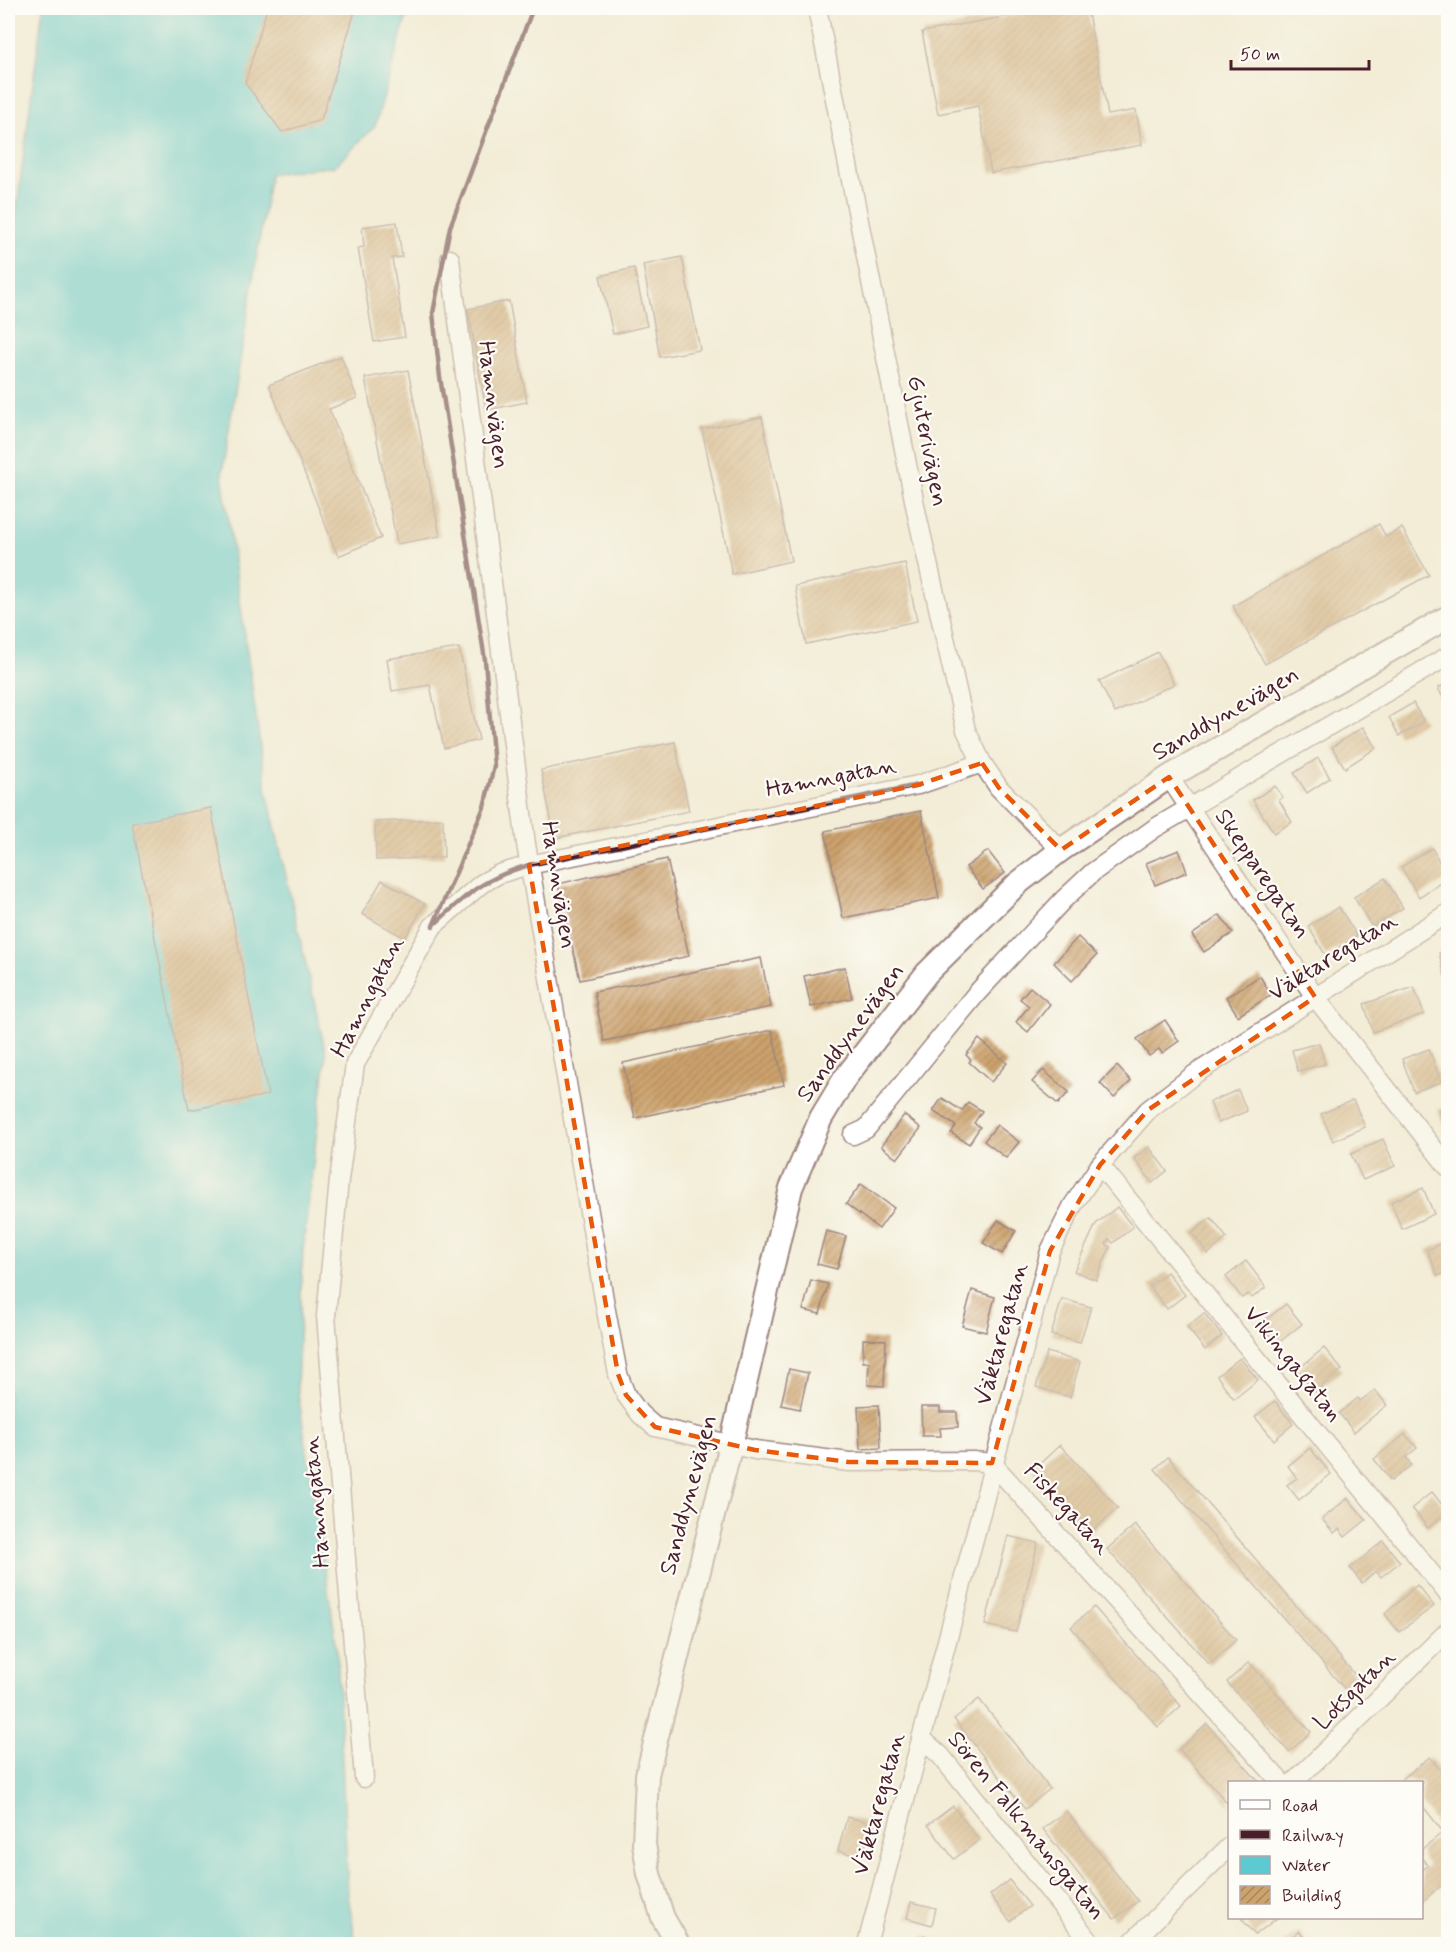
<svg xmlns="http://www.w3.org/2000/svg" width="1456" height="1952" font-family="Mynerve,sans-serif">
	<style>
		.water { fill: #5ccad0; stroke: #53747e; stroke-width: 1.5 }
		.building { fill: url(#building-hatch) }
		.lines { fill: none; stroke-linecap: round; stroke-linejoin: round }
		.minor-casing { stroke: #9e8681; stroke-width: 21 }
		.tertiary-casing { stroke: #9e8681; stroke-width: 26 }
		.minor { stroke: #fff; stroke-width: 18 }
		.tertiary { stroke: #fff; stroke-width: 22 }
		.rail { stroke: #4a1f2b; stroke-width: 4.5 }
		.marked { fill: none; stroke: #e8590c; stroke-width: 4.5; stroke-dasharray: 12 8; stroke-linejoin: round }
		.labels { text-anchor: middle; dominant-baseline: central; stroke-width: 4.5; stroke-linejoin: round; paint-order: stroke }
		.street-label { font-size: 24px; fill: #4a1f2b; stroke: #fdfcf7 }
	</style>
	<defs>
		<pattern id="building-hatch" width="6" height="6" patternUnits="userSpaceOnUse" patternTransform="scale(1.5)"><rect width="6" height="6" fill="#cda36d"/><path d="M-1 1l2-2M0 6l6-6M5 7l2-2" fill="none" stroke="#a8845a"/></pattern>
	</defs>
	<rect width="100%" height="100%" fill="#fdfcf7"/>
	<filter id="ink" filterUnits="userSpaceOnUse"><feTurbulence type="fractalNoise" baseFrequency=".0167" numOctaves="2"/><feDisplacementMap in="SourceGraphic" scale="12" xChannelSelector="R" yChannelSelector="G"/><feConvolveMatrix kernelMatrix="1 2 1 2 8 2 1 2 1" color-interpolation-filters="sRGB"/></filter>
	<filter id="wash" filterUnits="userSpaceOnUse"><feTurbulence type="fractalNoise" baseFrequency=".008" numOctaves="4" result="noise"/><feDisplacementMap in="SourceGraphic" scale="24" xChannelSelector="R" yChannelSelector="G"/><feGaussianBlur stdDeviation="1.35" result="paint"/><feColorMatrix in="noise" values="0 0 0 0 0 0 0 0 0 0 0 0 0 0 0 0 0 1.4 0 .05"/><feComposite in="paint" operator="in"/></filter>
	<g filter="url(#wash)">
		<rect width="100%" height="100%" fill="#f3edd7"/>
		<path class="water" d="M43 8H409L375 126 335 166 270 174 222 473 266 787 326 1054 303 1249 297 1386 337 1648 348 1895 356 1944H8V261L10 259Z"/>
		<g id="blocks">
			<g class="building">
				<path d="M267 8H356L321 120 282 132 245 83Z"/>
				<path d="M1051 8H1087L1108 115 1136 110 1142 145 991 173 978 106 938 114 922 32Z"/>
				<path d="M397 222 402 257 392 258 405 337 374 342 358 248 364 247 362 227Z"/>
				<path d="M682 257 700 350 660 357 643 265Z"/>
				<path d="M634 268 647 326 613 334 600 276Z"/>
				<path d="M509 301 527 402 486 410 468 309Z"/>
				<path d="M341 356 357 398 329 409 381 538 338 556 269 385Z"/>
				<path d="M408 370 440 536 397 544 365 378Z"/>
				<path d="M762 417 791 561 732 574 702 429Z"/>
				<path d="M1379 524 1386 537 1402 528 1429 575 1265 664 1233 606Z"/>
				<path d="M905 563 917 621 806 644 795 586Z"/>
				<path d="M459 648 479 740 444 748 430 685 392 691 387 659Z"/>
				<path d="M1158 652 1174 684 1115 713 1099 681Z"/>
				<path d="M1448 683V707L1438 688Z"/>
				<path d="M1413 703 1424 722 1399 736 1389 717Z"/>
				<path d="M1363 727 1376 748 1345 768 1332 747Z"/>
				<path d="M675 742 689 811 555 838 541 770Z"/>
				<path d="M1318 758 1330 778 1307 793 1294 773Z"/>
				<path d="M1275 786 1283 797 1279 800 1292 822 1274 833 1253 800Z"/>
				<path d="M211 808 268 1095 189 1110 132 823Z"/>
				<path d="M921 811 939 898 843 918 825 831Z"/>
				<path d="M443 819 444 857 376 860 375 822Z"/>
				<path d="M1432 848 1448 878 1419 897 1401 867Z"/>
				<path d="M1179 850 1187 872 1155 885 1146 863Z"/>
				<path d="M988 851 1005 873 983 889 966 867Z"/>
				<path d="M667 859 689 956 580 980 558 884Z"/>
				<path d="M1385 878 1403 908 1372 927 1354 897Z"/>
				<path d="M382 880 425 904 405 938 362 914Z"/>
				<path d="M1339 907 1357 936 1326 956 1308 926Z"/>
				<path d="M1220 915 1233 933 1204 952 1192 935Z"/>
				<path d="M1078 937 1097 955 1072 981 1054 963Z"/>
				<path d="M1448 951V989L1439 953Z"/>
				<path d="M761 958 771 1007 604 1041 594 992Z"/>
				<path d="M845 967 852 998 811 1007 804 976Z"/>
				<path d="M1260 976 1271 995 1238 1016 1226 997Z"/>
				<path d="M1030 987 1050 1004 1028 1032 1016 1022 1029 1006 1020 999Z"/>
				<path d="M1414 987 1424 1014 1373 1032 1364 1004Z"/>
				<path d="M1165 1020 1179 1041 1162 1053 1159 1049 1149 1056 1137 1039Z"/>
				<path d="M772 1030 784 1085 635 1118 623 1063Z"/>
				<path d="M979 1039 1007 1063 991 1082 969 1062 971 1060 966 1055Z"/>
				<path d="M1319 1043 1325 1064 1298 1071 1292 1050Z"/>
				<path d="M1429 1049 1441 1082 1414 1092 1402 1059Z"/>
				<path d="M1117 1066 1131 1081 1114 1098 1100 1083Z"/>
				<path d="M1043 1070 1069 1092 1058 1104 1032 1082Z"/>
				<path d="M1238 1090 1247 1111 1218 1123 1210 1102Z"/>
				<path d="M942 1098 962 1111 968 1102 982 1111 974 1123 980 1127 969 1144 951 1133 956 1126 933 1111Z"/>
				<path d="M1353 1100 1365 1127 1333 1141 1321 1114Z"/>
				<path d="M1448 1106V1137L1438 1110Z"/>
				<path d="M904 1115 921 1128 897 1159 881 1146Z"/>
				<path d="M997 1125 1019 1142 1006 1158 984 1141Z"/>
				<path d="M1383 1139 1395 1166 1363 1180 1351 1154Z"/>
				<path d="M1149 1147 1167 1171 1152 1183 1134 1158Z"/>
				<path d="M861 1184 894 1208 879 1229 846 1204Z"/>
				<path d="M1423 1188 1434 1214 1402 1229 1391 1202Z"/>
				<path d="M1117 1207 1133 1227 1113 1243 1109 1239 1106 1244 1110 1247 1096 1280 1074 1271 1096 1224Z"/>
				<path d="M1211 1218 1227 1238 1208 1254 1192 1233Z"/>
				<path d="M998 1220 1016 1231 1002 1254 983 1243Z"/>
				<path d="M826 1231 846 1236 837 1269 817 1264Z"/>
				<path d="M1448 1240V1272L1438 1276 1427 1250Z"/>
				<path d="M1246 1261 1266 1287 1252 1298 1248 1294 1242 1298 1226 1277Z"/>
				<path d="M1167 1272 1185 1295 1167 1309 1149 1286Z"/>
				<path d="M811 1280 828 1284 820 1314 803 1310Z"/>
				<path d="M972 1290 995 1297 986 1332 962 1326Z"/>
				<path d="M1062 1299 1091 1307 1080 1343 1051 1335Z"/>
				<path d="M1286 1304 1302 1324 1277 1344 1260 1324Z"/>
				<path d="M1204 1313 1222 1336 1205 1350 1187 1327Z"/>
				<path d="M863 1339 886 1340 884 1386 868 1385 869 1362H863Z"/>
				<path d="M1324 1348 1342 1370 1315 1392 1297 1370Z"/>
				<path d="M1047 1352 1080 1362 1070 1397 1036 1387Z"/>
				<path d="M1240 1358 1258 1380 1234 1399 1217 1376Z"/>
				<path d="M789 1369 808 1373 800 1409 781 1405Z"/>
				<path d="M1375 1390 1387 1405 1354 1432 1339 1413 1358 1398 1360 1401Z"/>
				<path d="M1275 1401 1293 1424 1274 1440 1255 1417Z"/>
				<path d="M879 1405 881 1448 860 1449 858 1406Z"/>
				<path d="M921 1407H940V1412H957L958 1427 940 1428 941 1436H922Z"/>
				<path d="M1405 1434 1417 1448 1406 1457 1411 1465 1391 1481 1374 1459Z"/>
				<path d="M1060 1445 1118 1508 1090 1533 1033 1470Z"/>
				<path d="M1310 1448 1331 1474 1299 1500 1287 1485 1297 1478 1288 1466Z"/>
				<path d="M1168 1457 1362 1683 1349 1694 1155 1469Z"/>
				<path d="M1432 1492 1448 1512 1428 1528 1412 1508Z"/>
				<path d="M1348 1498 1366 1520 1345 1537 1339 1529 1334 1533 1322 1519Z"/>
				<path d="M1135 1525 1236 1640 1209 1664 1107 1549Z"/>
				<path d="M1008 1536 1038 1543 1016 1632 985 1625Z"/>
				<path d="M1383 1541 1400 1562 1381 1577 1376 1571 1362 1583 1350 1568Z"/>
				<path d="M1417 1585 1434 1606 1399 1632 1385 1614Z"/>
				<path d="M1094 1607 1181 1706 1158 1727 1071 1627Z"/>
				<path d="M1249 1662 1311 1732 1289 1752 1227 1682Z"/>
				<path d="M979 1699 1050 1789 1025 1809 954 1719Z"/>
				<path d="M1207 1724 1259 1782H1230V1806L1179 1749Z"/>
				<path d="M1430 1757 1448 1780V1880L1422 1902V1871L1428 1865 1422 1857V1849L1443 1832 1422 1805V1782L1401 1780Z"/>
				<path d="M953 1806 979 1840 954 1859 928 1825Z"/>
				<path d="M1066 1811 1138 1901 1114 1919 1043 1829Z"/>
				<path d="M847 1817 871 1823 862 1857 838 1851Z"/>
				<path d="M1009 1880 1030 1906 1010 1921 990 1895Z"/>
				<path d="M911 1902 936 1908 932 1925 907 1918Z"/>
				<path d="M1241 1918H1277L1255 1935Z"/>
				<path d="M1299 1931 1310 1944H1282Z"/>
				<path d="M924 1935 939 1944H918Z"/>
				<path d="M1054 1936 1061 1944H1043Z"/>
			</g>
		</g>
	</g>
	<g filter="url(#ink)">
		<use href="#blocks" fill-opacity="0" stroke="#9e8681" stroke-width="1.5"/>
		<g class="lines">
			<g class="minor-casing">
				<g id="minor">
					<path d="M817 8 917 515 966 730 982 763 999 788 1061 850"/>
					<path d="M450 259 526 844 605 1305 618 1374 626 1395 640 1414 655 1427 755 1450 849 1462 973 1461 992 1463 1281 1782"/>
					<path d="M1169 777 1315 997 1448 1167"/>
					<path d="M853 1135 866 1129 976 994 1063 900 1093 872 1155 828 1448 656"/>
					<path d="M1100 1165 1448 1594"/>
					<path d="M921 1738 941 1756 1092 1944"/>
					<path d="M364 1778 326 1316 339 1180 355 1064 433 926 481 884 499 874 529 865 918 785 982 763"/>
					<path d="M1294 1782 1448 1631"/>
					<path d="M867 1944 1050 1251 1073 1205 1100 1165 1148 1110 1195 1074 1448 913"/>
					<path d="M1130 1944 1230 1846"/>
				</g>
			</g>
			<g class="tertiary-casing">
				<path id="tertiary" d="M678 1944 663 1918 649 1874 644 1844 647 1775 731 1445 791 1188 821 1118 845 1078 927 973 1017 884 1061 850 1169 777 1448 617"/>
			</g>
			<use href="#minor" class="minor"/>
			<use href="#tertiary" class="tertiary"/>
			<g class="rail">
				<path d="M437 922C469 892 487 877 529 865L918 785"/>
				<path d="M433 926 484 807 494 766 485 660 440 377 433 313 450 227 533 8"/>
			</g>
		</g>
	</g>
	<path d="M0 0H1456V1952H0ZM982 763 999 788 1061 850 1169 777 1315 997 1148 1110 1100 1165 1050 1251 992 1463 849 1462 755 1450 655 1427 626 1395 618 1374 529 865 918 785Z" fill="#f3edd7" fill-opacity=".55" fill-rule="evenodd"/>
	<path class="marked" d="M982 763 999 788 1061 850 1169 777 1315 997 1148 1110 1100 1165 1050 1251 992 1463 849 1462 755 1450 655 1427 626 1395 618 1374 529 865 918 785Z"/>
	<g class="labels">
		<g class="street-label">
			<text transform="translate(493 405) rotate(83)">Hamnvägen</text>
			<text transform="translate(927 441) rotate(79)">Gjuterivägen</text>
			<text transform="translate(1226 714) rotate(-30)">Sanddynevägen</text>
			<text transform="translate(831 778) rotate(-11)">Hamngatan</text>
			<text transform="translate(1262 874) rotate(56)">Skepparegatan</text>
			<text transform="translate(558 885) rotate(81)">Hamnvägen</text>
			<text transform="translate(1333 957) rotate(-32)">Väktaregatan</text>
			<text transform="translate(368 997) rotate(-63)">Hamngatan</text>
			<text transform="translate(851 1033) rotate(-54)">Sanddynevägen</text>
			<text transform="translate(1002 1334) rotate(-75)">Väktaregatan</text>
			<text transform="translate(1293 1364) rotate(51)">Vikingagatan</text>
			<text transform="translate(689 1495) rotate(-75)">Sanddynevägen</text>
			<text transform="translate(317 1502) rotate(-95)">Hamngatan</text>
			<text transform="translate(1067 1509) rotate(47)">Fiskegatan</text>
			<text transform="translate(1355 1690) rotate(-45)">Lotsgatan</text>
			<text transform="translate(879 1804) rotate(-75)">Väktaregatan</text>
			<text transform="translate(1026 1826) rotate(51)">Sören Falkmansgatan</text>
		</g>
	</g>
	<rect width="1456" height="1952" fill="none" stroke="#fdfcf7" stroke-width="30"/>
	<rect x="1228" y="1781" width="195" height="138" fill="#fdfcf7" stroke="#b5a4a5" stroke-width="1.5"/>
	<rect x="1240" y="1800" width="30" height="9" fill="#ffffff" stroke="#b5a4a5" stroke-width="1.5"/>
	<text x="1282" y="1811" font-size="18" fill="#4a1f2b">Road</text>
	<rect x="1240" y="1830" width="30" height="9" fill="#4a1f2b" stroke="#b5a4a5" stroke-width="1.5"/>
	<text x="1282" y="1841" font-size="18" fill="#4a1f2b">Railway</text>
	<rect x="1240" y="1856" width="30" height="18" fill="#5ccad0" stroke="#b5a4a5" stroke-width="1.5"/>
	<text x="1282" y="1871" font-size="18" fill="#4a1f2b">Water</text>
	<rect x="1240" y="1886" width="30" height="18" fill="url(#building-hatch)" stroke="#b5a4a5" stroke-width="1.5"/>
	<text x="1282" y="1901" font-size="18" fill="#4a1f2b">Building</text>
	<path d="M1231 60v9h138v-9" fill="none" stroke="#4a1f2b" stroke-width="3"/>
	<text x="1240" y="60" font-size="18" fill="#4a1f2b" stroke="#fdfcf7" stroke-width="4.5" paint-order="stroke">50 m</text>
</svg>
